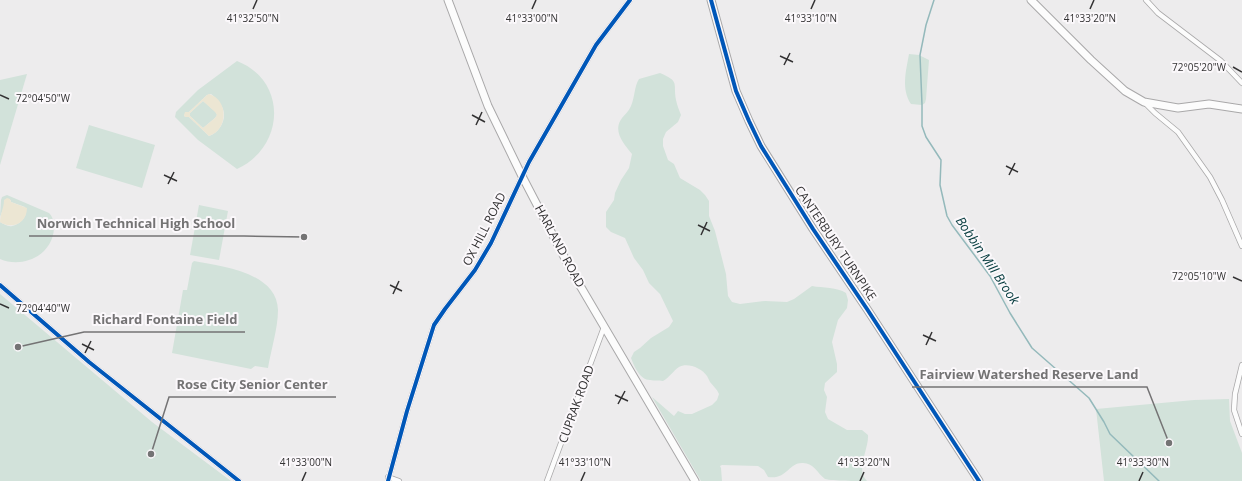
<svg xmlns="http://www.w3.org/2000/svg" width="1242" height="481" font-family="'Open Sans',sans-serif">
	<style>
		.green { fill: #d2e2da; fill-rule: evenodd }
		.sand { fill: #ece6d3; fill-rule: evenodd }
		.lines { fill: none; stroke-linecap: round; stroke-linejoin: round }
		.stream { stroke: #94b9bb; stroke-width: 1.5 }
		.street-casing { stroke: #a9a8a9; stroke-width: 6 }
		.secondary-casing { stroke: #a9a8a9; stroke-width: 9 }
		.street { stroke: #fcfcfc; stroke-width: 4.5 }
		.secondary { stroke: #fcfcfc; stroke-width: 7 }
		.cycleway-casing { stroke: #fbf8fb; stroke-width: 6 }
		.cycleway { stroke: #0057b8; stroke-width: 4 }
		.ticks { fill: none; stroke: #333233; stroke-width: 1.5 }
		.labels { text-anchor: middle; dominant-baseline: central; stroke-width: 4; stroke-linejoin: round; paint-order: stroke }
		.street-label { font-size: 12px; fill: #333233; stroke: #fbf8fb }
		.water-label { font-size: 13px; font-style: italic; fill: #053b3d; stroke: #fbf8fb }
		.ticks-label { font-size: 10px; text-anchor: middle; fill: #333233; stroke: #fbf8fb; stroke-width: 4; stroke-linejoin: round; paint-order: stroke }
		.leader { fill: none; stroke: #747374; stroke-width: 1.5 }
		.callout-dot { fill: #747374; stroke: #fbf8fb; stroke-width: 1.5 }
		.callout-label { font-size: 13px; text-anchor: middle; font-weight: bold; fill: #747374; stroke: #fbf8fb; stroke-width: 4; stroke-linejoin: round; paint-order: stroke }
	</style>
	<rect width="100%" height="100%" fill="#edeced"/>
	<g class="green">
		<path d="M909 54 919 55 929 60 926 99 925 103 922 105 911 104C901 89 906 71 909 54Z"/>
		<path d="M237 61C288 81 285 147 237 169L198 140 175 117 176 112 198 90ZM211 94C215 97 221 104 223 109 227 120 219 133 209 136L189 117H185L184 115 189 112 207 95Z"/>
		<path d="M660 73C680 82 673 82 676 100 677 105 679 110 681 115L678 122 666 132 663 139V146L668 160 674 164 680 178 700 190 705 195 709 201V216L715 231 726 274 728 296 732 302 740 304 765 301 787 302 794 299 812 286C823 288 837 287 846 293L848 300 847 308 838 320 832 342 837 364V372L825 383 824 390 827 397 825 412 828 419 847 430H862L868 435C869 450 855 469 867 481 857 481 833 481 825 479 817 473 814 463 803 463 789 462 787 480 768 477L764 470 758 466 722 465 720 466 721 468 722 481H701L652 397 674 416 678 411 685 414H692L712 405 717 400 719 394C717 389 713 386 710 382 709 380 708 378 707 376 702 368 687 362 679 367 673 371 670 377 663 381 658 380 655 381 650 380 640 380 634 366 631 358L634 352 640 348 651 338 669 327 673 321 660 294 649 283 643 270 634 258 625 238 611 232 606 227V212L614 200 615 193 621 180 629 168 632 154C624 144 612 131 622 118 625 114 629 111 631 106 635 97 634 87 639 79Z"/>
		<path d="M27 74 0 165V80Z"/>
		<path d="M203 101 216 112 217 115 215 118 203 128 190 116V113Z"/>
		<path d="M89 125 155 145 142 188 76 168Z"/>
		<path d="M7 195 49 213C53 217 54 222 54 228 53 255 23 269 0 259V222C4 224 8 227 12 226 21 224 29 215 25 207L11 202V200L5 204 0 217 1 200 2 197Z"/>
		<path d="M199 205 228 211 219 260 190 255Z"/>
		<path d="M194 261C221 266 277 272 278 310 278 328 271 350 268 368L255 366 251 369 172 353 183 290H187L192 263Z"/>
		<path d="M0 294 152 422 231 481H0Z"/>
		<path d="M1229 399 1230 421 1242 453V481H1104L1096 409 1194 400Z"/>
	</g>
	<g class="sand">
		<path d="M209 94C229 100 228 130 209 136L189 117H185L184 115 185 112H189L207 95ZM203 101 215 112 217 115 215 118 203 128 190 116V113Z"/>
		<path d="M7 198 10 199 11 202 27 208C27 223 12 230 0 222 0 214 4 208 4 200Z"/>
	</g>
	<g class="lines">
		<path class="stream" d="M934 0 926 25 920 55 922 105V126L926 137 941 160 940 185 947 216 952 225 990 276 1010 313 1032 348 1089 398 1104 422 1110 434 1159 481"/>
		<g class="street-casing">
			<g id="street">
				<path d="M1146 0 1158 13 1221 61 1242 83"/>
				<path d="M1145 103 1155 113 1178 132 1210 177 1222 200 1242 246"/>
				<path d="M0 285 89 362 239 481"/>
				<path d="M1242 365 1235 394 1234 410 1242 434"/>
				<path d="M388 477 399 481"/>
				<path d="M388 481 407 411 434 325 445 309 475 270 491 243 529 162 596 45 630 0"/>
				<path d="M547 481 604 327"/>
			</g>
		</g>
		<g class="secondary-casing">
			<g id="secondary">
				<path d="M448 0 488 106 522 176 572 272 695 481"/>
				<path d="M711 0 736 91 749 121 761 146 813 229 867 309 979 481"/>
				<path d="M1031 0 1091 60 1125 91 1144 102 1178 108 1209 104 1242 109"/>
			</g>
		</g>
		<use href="#street" class="street"/>
		<use href="#secondary" class="secondary"/>
		<g class="cycleway-casing">
			<g id="cycleway">
				<path d="M711 0 736 91 749 121 761 146 813 229 867 309 979 481"/>
				<path d="M0 285 89 362 239 481"/>
				<path d="M388 481 407 411 434 325 445 309 475 270 491 243 529 162 596 45 630 0"/>
			</g>
		</g>
		<use href="#cycleway" class="cycleway"/>
	</g>
	<path class="ticks" d="M253 9 257 0M532 9 536 0M811 9 815 0M1090 9 1094 0M780 56 793 62M784 65 790 53M1233 67 1242 72M0 95 9 99M472 115 485 122M476 125 482 112M1006 166 1018 172M164 175 177 181M1009 175 1015 163M168 184 174 172M698 225 710 231M701 235 707 222M1233 277 1242 281M390 285 402 291M393 294 399 281M0 304 9 308M923 335 936 341M82 344 94 350M926 345 932 332M85 353 91 341M615 395 628 401M618 404 625 391M302 481 306 472M581 481 585 472M860 481 864 472M1139 481 1143 472"/>
	<g class="labels">
		<g class="street-label">
			<text transform="translate(484 229) rotate(-63)">OX HILL ROAD</text>
			<text transform="translate(836 243) rotate(56)">CANTERBURY TURNPIKE</text>
			<text transform="translate(560 246) rotate(62)">HARLAND ROAD</text>
			<text transform="translate(576 404) rotate(-70)">CUPRAK ROAD</text>
		</g>
		<g class="water-label">
			<text transform="translate(988 260) rotate(56)">Bobbin Mill Brook</text>
		</g>
	</g>
	<g class="ticks-label">
		<text x="253" y="22">41°32'50"N</text>
		<text x="532" y="22">41°33'00"N</text>
		<text x="811" y="22">41°33'10"N</text>
		<text x="1090" y="22">41°33'20"N</text>
		<text x="1199" y="71">72°05'20"W</text>
		<text x="43" y="102">72°04'50"W</text>
		<text x="1199" y="280">72°05'10"W</text>
		<text x="43" y="312">72°04'40"W</text>
		<text x="306" y="466">41°33'00"N</text>
		<text x="585" y="466">41°33'10"N</text>
		<text x="864" y="466">41°33'20"N</text>
		<text x="1143" y="466">41°33'30"N</text>
	</g>
	<path class="leader" d="M304 237L244 236H29M18 347L84 332H245M1169 443L1147 387H912M151 454L169 397H336"/>
	<g class="callout-dot">
		<circle cx="304" cy="237" r="4"/>
		<circle cx="18" cy="347" r="4"/>
		<circle cx="1169" cy="443" r="4"/>
		<circle cx="151" cy="454" r="4"/>
	</g>
	<g class="callout-label">
		<text x="136" y="228">Norwich Technical High School</text>
		<text x="165" y="324">Richard Fontaine Field</text>
		<text x="1029" y="379">Fairview Watershed Reserve Land</text>
		<text x="252" y="389">Rose City Senior Center</text>
	</g>
</svg>
